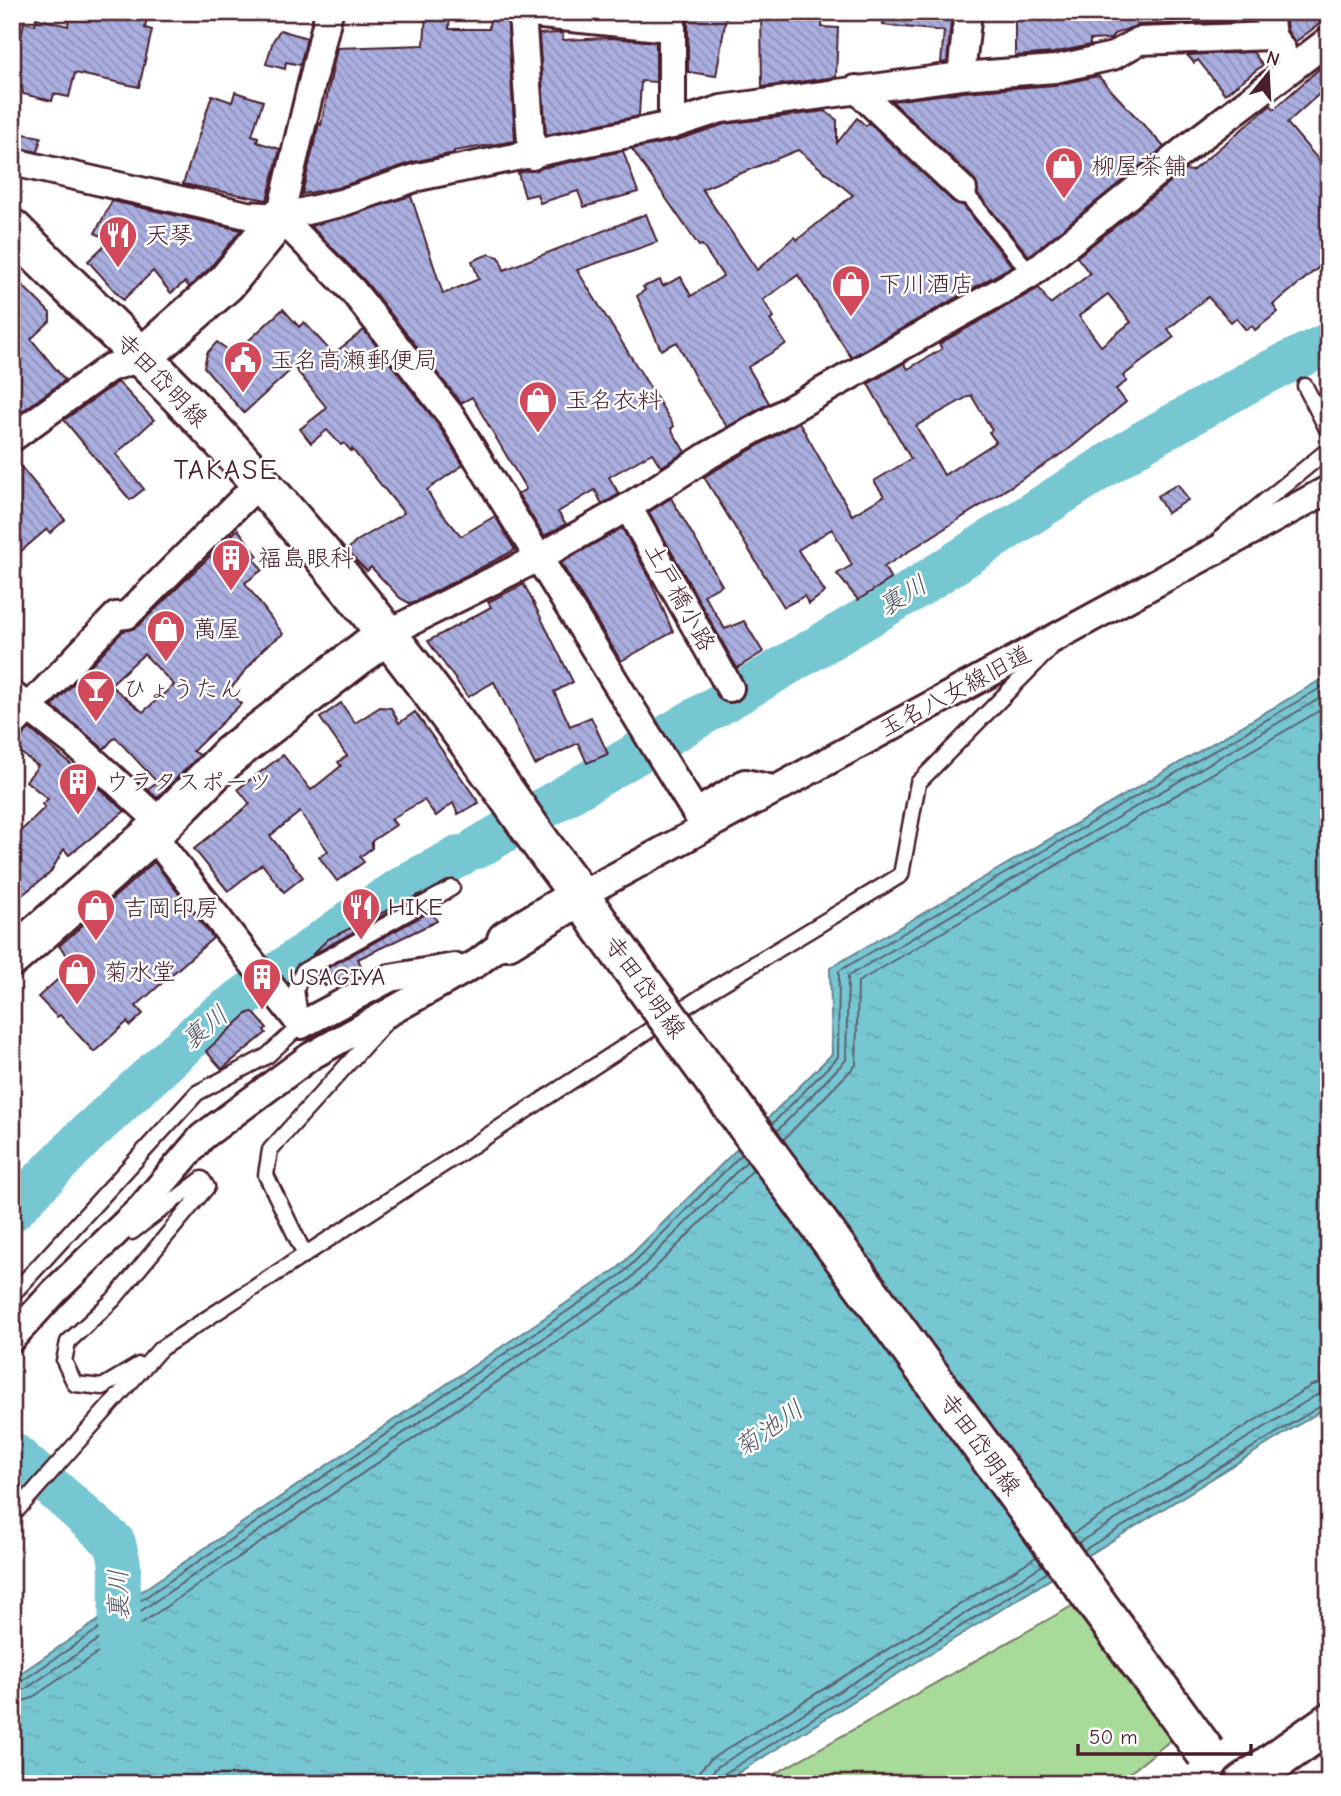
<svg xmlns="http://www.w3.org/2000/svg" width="1341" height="1796" font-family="'Comic Neue','Klee One',sans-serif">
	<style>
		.green { fill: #a8da9a; stroke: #797c62; stroke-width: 2 }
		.water { fill: url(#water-ripples); stroke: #658490; stroke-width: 2 }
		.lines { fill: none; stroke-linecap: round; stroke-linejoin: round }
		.shore { stroke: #5c626e; stroke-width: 2 }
		.river { stroke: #77c7d3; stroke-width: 42 }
		.building { fill: url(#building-back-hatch); stroke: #4a1f2b; stroke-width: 2; fill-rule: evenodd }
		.lane-casing { stroke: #4a1f2b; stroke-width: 19 }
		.street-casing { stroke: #4a1f2b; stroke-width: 32 }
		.secondary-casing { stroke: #4a1f2b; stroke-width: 44 }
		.lane { stroke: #fff; stroke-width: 14 }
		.street { stroke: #fff; stroke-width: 26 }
		.secondary { stroke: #fff; stroke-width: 38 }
		.secondary-bridge-casing { stroke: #4a1f2b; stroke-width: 44; stroke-linecap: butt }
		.secondary-bridge { stroke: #fff; stroke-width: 38 }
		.labels { text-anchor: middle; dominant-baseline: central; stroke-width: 5; stroke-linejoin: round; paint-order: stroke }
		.poi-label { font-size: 24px; fill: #4a1f2b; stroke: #fff; text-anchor: start }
		.street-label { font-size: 24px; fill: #4a1f2b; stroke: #fff }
		.water-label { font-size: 26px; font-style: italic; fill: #5a5a66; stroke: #fff }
		.quarter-label { font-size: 28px; letter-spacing: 2px; fill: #4a1f2b; stroke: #fff }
	</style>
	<defs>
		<pattern id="water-ripples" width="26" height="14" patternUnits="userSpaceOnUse" patternTransform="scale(1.75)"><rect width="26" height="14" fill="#77c7d3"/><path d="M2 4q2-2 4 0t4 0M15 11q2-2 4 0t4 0" fill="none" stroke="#68aab5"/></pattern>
		<pattern id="building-back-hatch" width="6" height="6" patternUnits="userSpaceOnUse" patternTransform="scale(1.75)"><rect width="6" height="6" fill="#aaafe0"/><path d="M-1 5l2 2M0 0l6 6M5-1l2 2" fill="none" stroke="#8c8eb6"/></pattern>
	</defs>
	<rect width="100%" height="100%" fill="#fff"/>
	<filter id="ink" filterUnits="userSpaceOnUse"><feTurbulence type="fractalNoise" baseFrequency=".0143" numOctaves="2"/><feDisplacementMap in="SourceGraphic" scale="14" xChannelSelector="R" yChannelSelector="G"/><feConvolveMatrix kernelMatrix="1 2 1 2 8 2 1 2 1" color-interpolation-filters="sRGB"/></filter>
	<g filter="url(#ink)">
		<path class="green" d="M1072 1606 1171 1740 1116 1784H757Z"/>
		<path class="water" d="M1329 675V1406L720 1784H12V1679L618 1268 832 1054 830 968Z"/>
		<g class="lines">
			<g class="shore">
				<path d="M772 1124 838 1057 839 971 1329 683"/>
				<path d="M777 1131 846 1060 848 976 1329 693"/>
				<path d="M783 1140 856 1065 858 982 1329 705"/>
				<path d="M1072 1534 1312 1385 1329 1381"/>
				<path d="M1078 1543 1318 1394 1329 1392"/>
				<path d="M1084 1550 1329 1401"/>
				<path d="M12 1684 19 1683 622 1274 742 1154"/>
				<path d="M12 1693 24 1690 628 1281 747 1161"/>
				<path d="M12 1704 30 1699 634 1289 753 1170"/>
				<path d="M699 1784 701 1769 711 1759 1036 1557"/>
				<path d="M709 1784 711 1774 717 1767 1043 1565"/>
				<path d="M718 1784 722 1775 1048 1572"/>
			</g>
			<g class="river">
				<path d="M477 848 910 592 1144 441 1258 377 1329 343"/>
				<path d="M12 1211 84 1137 208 1023 353 919 414 880 460 856"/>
				<path d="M13 1453 115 1543 120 1564 119 1664"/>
			</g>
		</g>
		<g class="building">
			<path d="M70 12H131L147 16 145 28 152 30 139 87 75 73 69 97 54 94 52 101 23 94 22 86 12 84 24 22 35 25 36 18 68 26Z"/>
			<path d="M426 12H450L449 29H489L490 12H507L515 141 454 151V153L413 162 337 188 302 194 319 123 321 125 337 48 424 45Z"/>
			<path d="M688 12H727L716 76 688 72Z"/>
			<path d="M761 12H823L822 27 838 28 836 77 762 87Z"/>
			<path d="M884 12H952L947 62 941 63 944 31 883 25Z"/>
			<path d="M1015 12H1254V21L1138 25 1114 34 1111 39 1090 40V45L1053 53 1015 56Z"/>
			<path d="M1285 12H1329V17L1295 42 1287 30Z"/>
			<path d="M280 30 307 38 300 65 286 62 285 69 266 64 273 41Z"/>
			<path d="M563 33V40L612 38 656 42V82L641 81 639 116 546 135 539 34Z"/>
			<path d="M1253 52 1263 65 1225 94 1198 60 1194 63 1187 55Z"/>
			<path d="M1329 60V85L1287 123 1329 172V259L1273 305 1278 312 1255 330 1252 326 1246 330 1236 318 1231 322 1208 297 1168 329 1174 337 1123 376 1127 381 1116 389 1126 402 1068 450 884 567 891 579 858 600 837 574 852 565 832 529 798 550 825 592 809 604 804 596 784 607 704 477 799 422 852 515 884 496 874 481 911 459 868 384 904 363 908 369 942 349 939 344 1039 288 1050 304 1090 274 1077 257 1185 170 1192 171 1271 105 1274 109ZM1108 294 1131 322 1101 346 1079 316ZM971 395 992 430 989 432 996 442 944 475 916 426Z"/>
			<path d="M1098 76 1164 147 1029 256 978 194 974 179 892 101 963 92 1056 85Z"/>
			<path d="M235 92 263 101 252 135 258 137 257 142 280 149 267 200 183 184 212 95 232 102Z"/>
			<path d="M825 111 837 120V143L857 118 866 126 869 123 952 201 963 205 1012 266 851 357 798 275 763 300 774 317 770 320 786 344 748 367 769 403 727 427 697 381 677 342 661 350 637 296 645 290 643 287 660 280 663 286 681 277 691 296 723 276 702 245 699 246 632 149 677 140 725 124ZM798 150 853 195 797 240 794 237 757 270 702 189Z"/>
			<path d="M18 133 41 137 38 152 15 147Z"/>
			<path d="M623 151 638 192 584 207 578 191 540 203 537 194 525 197 518 173Z"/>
			<path d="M411 196 443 294 479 279 472 261 489 254 499 257 504 270 646 214 657 242 577 270 674 426 671 429 685 452 661 467 652 453 609 477 619 494 602 504 595 490 558 512 566 524 544 536 518 494 526 489 472 397 461 403 365 281 311 226Z"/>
			<path d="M112 201 241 230 210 268 189 287 185 282 171 293 153 271 123 300 88 261 110 240 95 233Z"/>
			<path d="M12 275 50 313V321L31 339 65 380 21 412 12 406Z"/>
			<path d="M283 309 299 327 304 322 333 354 364 330 439 426 463 465 427 490 436 506 461 536 495 516 515 550 411 604 400 598 371 567 367 571 350 554 347 550 357 541 404 513 352 449 351 451 344 443 341 445 327 430 311 443 300 429 327 408 294 367 244 413 204 367 207 353 217 342 234 354Z"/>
			<path d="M118 382 154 420 116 454 144 489 130 500 64 420Z"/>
			<path d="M12 456 65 520 50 533 47 529 12 559Z"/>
			<path d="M1178 484 1188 500 1167 513 1157 496Z"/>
			<path d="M671 498 722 585 704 595 725 629 744 621 763 652 737 668 649 512Z"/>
			<path d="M622 528 649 577 673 632 621 661 561 563Z"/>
			<path d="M238 529 258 556 254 559 262 570 245 583 283 634 264 648 229 691 241 704 193 751 200 755 157 798 147 789 157 782 115 737 104 749 52 706 123 631 138 626ZM144 654 174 685 143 712 110 685Z"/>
			<path d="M524 584 573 682 554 692 570 726 591 717 608 754 587 763 578 743 535 765 494 682 468 697 428 641 491 607 488 602Z"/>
			<path d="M341 703 355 723 380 707 391 708 399 723 415 712 479 803 458 814 453 803 436 816 424 800 391 819 396 825 372 841V848L360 857 364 862 337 881 319 857 328 851 300 812 270 836 303 877 284 892 262 864 228 891 194 849 250 804 238 789 283 755 311 790 341 766 338 762 347 756 320 718Z"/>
			<path d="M30 729 125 811 69 855 64 849 50 873 12 903V840L45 807 42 804 48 799 26 781 38 766 12 746V740Z"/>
			<path d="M154 862 213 938 136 1006 143 1014 130 1026 127 1022 94 1052 60 1015 57 1017 38 997 75 964 59 946Z"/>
			<path d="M423 893 312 955 328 939Z"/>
			<path d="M431 911 437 921 358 959 362 968 325 986 322 981 315 985 311 977Z"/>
			<path d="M253 1012 267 1028 264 1030 266 1033 222 1069 206 1051 248 1013Z"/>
		</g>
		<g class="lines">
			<g class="lane-casing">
				<g id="lane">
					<path d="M963 190 1031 274"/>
					<path d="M1305 386 1329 433"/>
					<path d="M1222 536 1329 449"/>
					<path d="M132 1232 202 1179 207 1187 113 1300 68 1342 64 1361 75 1384 102 1387 139 1365"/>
					<path d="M305 1255 266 1175 270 1150 384 1024"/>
					<path d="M12 1295 197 1093 267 1056 301 1025 296 989 303 971 452 888"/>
					<path d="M12 1516 160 1349 716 987 901 875 918 783 1050 649"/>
				</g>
			</g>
			<g class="street-casing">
				<g id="street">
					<path d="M1269 12 1272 36 1282 50"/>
					<path d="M961 76 968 12"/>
					<path d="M856 89 963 190"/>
					<path d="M672 125V12"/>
					<path d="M532 156 522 13 670 28"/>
					<path d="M13 162 247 215 280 217 341 203 418 177 672 125 721 109 961 76 1055 69 1113 56 1139 41 1272 36"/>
					<path d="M280 217 353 291 452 417 696 813 745 783 773 789"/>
					<path d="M280 217 329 12"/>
					<path d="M12 438 109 368 141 358"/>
					<path d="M628 507 730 688"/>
					<path d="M386 634 538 558 628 507 709 455 1031 274 1192 144 1329 40"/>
					<path d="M12 695 74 743 162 824"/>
					<path d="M12 725 116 616 127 615 259 483"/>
					<path d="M152 834 301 1025 390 978 454 967"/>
					<path d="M581 895 1329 489"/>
					<path d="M12 1338 54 1292 142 1207 202 1137 311 1056 477 963 507 940"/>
				</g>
			</g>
			<g class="secondary-casing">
				<g id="secondary">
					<path d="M12 229C88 305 167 379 239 459 345 576 443 702 533 832 554 863 578 891 598 922"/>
					<path d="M141 358 226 283 280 217"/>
					<path d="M507 940 581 895"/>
					<path d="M12 957 152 834 230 755 386 634"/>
					<path d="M1243 1784 1329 1723"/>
				</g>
			</g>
			<use href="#lane" class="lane"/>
			<use href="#street" class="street"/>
			<use href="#secondary" class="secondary"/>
			<g class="secondary-bridge-casing">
				<path id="secondary-bridge" d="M598 922 1206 1753"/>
			</g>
			<use href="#secondary-bridge" class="secondary-bridge"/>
		</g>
	</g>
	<defs>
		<g id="shop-pin" transform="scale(2.0125)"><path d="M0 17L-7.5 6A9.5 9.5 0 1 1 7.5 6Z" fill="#d1495b" stroke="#fff"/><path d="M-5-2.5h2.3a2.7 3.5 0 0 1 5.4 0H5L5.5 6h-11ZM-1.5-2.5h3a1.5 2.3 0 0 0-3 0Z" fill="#fff"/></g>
		<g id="restaurant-pin" transform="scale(2.0125)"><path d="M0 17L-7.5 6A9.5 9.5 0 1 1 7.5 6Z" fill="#d1495b" stroke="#fff"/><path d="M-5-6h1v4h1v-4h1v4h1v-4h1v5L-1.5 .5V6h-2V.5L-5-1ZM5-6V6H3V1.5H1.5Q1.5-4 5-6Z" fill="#fff"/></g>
		<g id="civic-pin" transform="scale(2.0125)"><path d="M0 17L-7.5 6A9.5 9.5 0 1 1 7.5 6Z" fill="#d1495b" stroke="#fff"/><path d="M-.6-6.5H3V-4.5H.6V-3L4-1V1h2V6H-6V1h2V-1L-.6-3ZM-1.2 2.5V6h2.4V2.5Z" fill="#fff"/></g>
		<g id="building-pin" transform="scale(2.0125)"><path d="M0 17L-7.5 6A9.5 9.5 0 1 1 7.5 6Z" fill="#d1495b" stroke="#fff"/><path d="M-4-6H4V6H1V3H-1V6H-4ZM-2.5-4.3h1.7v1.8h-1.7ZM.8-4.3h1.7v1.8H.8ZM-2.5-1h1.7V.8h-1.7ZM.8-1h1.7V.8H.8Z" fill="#fff"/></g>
		<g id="bar-pin" transform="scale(2.0125)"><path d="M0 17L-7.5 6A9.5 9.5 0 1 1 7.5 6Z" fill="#d1495b" stroke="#fff"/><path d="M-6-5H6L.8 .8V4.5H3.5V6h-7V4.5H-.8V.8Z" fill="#fff"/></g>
	</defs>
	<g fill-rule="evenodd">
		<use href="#shop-pin" x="1064" y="166"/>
		<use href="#restaurant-pin" x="118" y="235"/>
		<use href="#shop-pin" x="851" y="284"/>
		<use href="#civic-pin" x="243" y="360"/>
		<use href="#shop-pin" x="538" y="400"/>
		<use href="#building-pin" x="231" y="558"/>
		<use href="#shop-pin" x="166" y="629"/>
		<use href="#bar-pin" x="96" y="689"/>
		<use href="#building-pin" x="78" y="782"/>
		<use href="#restaurant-pin" x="361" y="907"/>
		<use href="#shop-pin" x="96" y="908"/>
		<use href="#shop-pin" x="77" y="972"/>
		<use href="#building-pin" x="262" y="977"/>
	</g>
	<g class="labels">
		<g class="poi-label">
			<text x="1091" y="166">柳屋茶舗</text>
			<text x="145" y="235">天琴</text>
			<text x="878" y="284">下川酒店</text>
			<text x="270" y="360">玉名高瀬郵便局</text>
			<text x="565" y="400">玉名衣料</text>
			<text x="258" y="558">福島眼科</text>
			<text x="193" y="629">萬屋</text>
			<text x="123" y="689">ひょうたん</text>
			<text x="105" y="782">ウラタスポーツ</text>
			<text x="388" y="907">HIKE</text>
			<text x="123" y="908">吉岡印房</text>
			<text x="104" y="972">菊水堂</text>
			<text x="289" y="977">USAGIYA</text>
		</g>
		<g class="street-label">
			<text transform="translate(162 380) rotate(46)">寺田岱明線</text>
			<text transform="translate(680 597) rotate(61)">土戸橋小路</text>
			<text transform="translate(955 691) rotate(-28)">玉名八女線旧道</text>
			<text transform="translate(645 987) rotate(54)">寺田岱明線</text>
			<text transform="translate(980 1444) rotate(54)">寺田岱明線</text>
		</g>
		<g class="water-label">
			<text transform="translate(903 596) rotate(-31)">裏川</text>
			<text transform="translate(205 1028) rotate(-40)">裏川</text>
			<text transform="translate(769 1429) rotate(-35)">菊池川</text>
			<text transform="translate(119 1595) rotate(-91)">裏川</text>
		</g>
		<g class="quarter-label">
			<text x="226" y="470">TAKASE</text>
		</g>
	</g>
	<rect width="1341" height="1796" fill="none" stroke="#fff" stroke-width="42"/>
	<rect x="21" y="21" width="1299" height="1754" fill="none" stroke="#4a1f2b" stroke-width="2.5" filter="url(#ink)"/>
	<g transform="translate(1268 74) rotate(18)" stroke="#ffffff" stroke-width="5" paint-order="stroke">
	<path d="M0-5L12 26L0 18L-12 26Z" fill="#4a1f2b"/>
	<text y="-10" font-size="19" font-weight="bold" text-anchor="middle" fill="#4a1f2b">N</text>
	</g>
	<path d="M1078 1744v10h173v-10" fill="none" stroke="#4a1f2b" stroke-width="3.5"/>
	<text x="1089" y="1744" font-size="21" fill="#4a1f2b" stroke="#ffffff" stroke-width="5" paint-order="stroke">50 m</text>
</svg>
